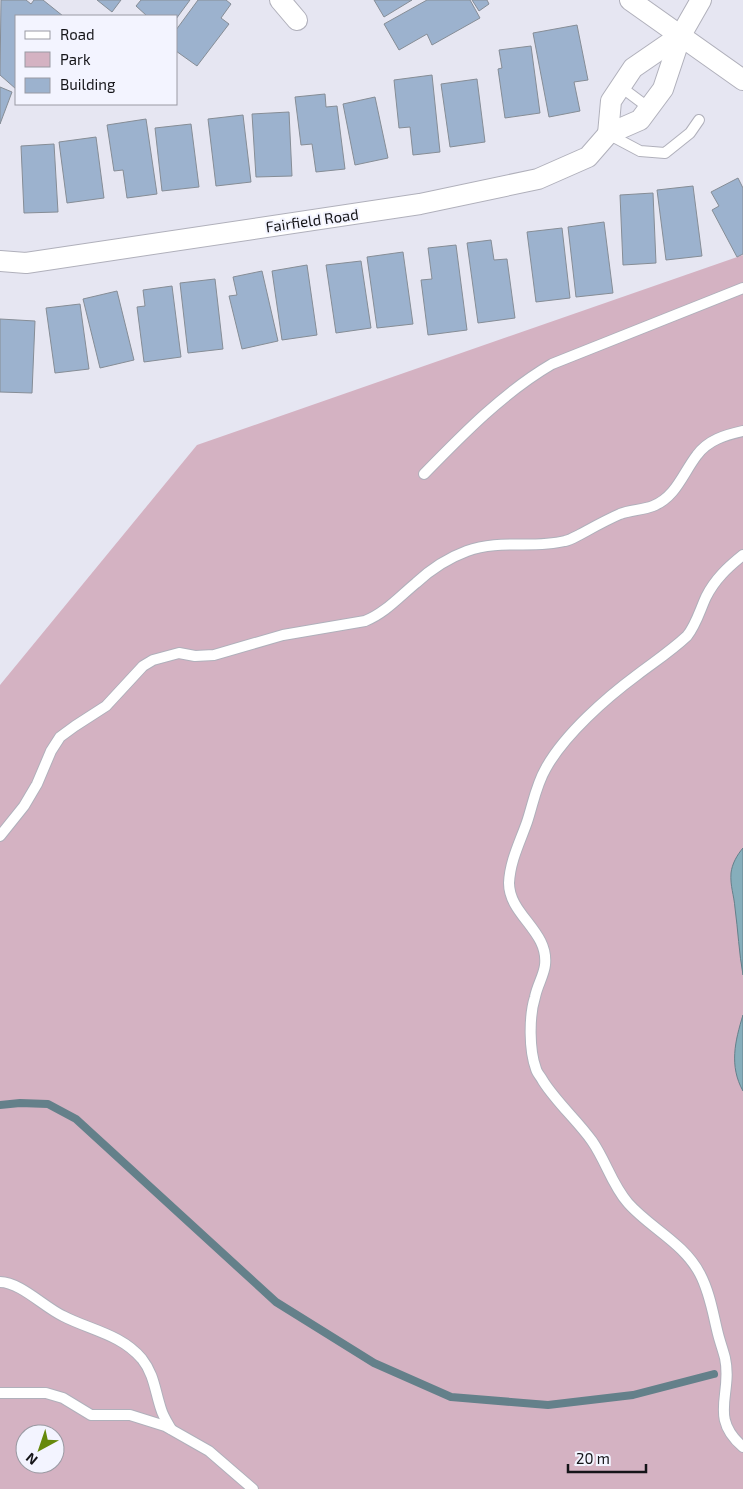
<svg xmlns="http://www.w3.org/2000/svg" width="743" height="1489" font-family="'Exo 2',sans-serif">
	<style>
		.green { fill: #d4b2c2; fill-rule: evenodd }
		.water { fill: #86aebb; stroke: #64808a }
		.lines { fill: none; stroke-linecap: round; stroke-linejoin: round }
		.stream { stroke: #64808a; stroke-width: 8 }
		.building { fill: #9cb2ce; stroke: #868d96 }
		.lane-casing { stroke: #b0b0bb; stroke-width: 12 }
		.street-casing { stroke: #b0b0bb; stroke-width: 22 }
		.lane { stroke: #fff; stroke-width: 10 }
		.street { stroke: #fff; stroke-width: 20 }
		.labels { text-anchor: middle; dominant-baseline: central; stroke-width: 4; stroke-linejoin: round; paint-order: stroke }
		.street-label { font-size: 15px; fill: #141418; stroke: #f3f4ff }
	</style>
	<rect width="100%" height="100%" fill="#e6e6f2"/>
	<path class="green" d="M743 255V1489H0V685L197 445ZM25 1434H55V1464H25Z"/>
	<g class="water">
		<path d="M743 848V975C739 953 738 930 735 908 734 895 730 886 731 873 732 864 737 855 743 848Z"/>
		<path d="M743 1015V1091C729 1066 735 1041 743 1015Z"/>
	</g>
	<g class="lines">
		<path class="stream" d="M0 1105 20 1103 48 1104 76 1119 276 1302 374 1363 451 1397 548 1405 633 1395 714 1374"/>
	</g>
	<g class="building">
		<path d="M1 0H26L31 4 34 0H43L63 16H16V89L0 75Z"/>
		<path d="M97 0H121L112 12Z"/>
		<path d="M141 0H190L176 19V16H147L136 6Z"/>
		<path d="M198 0H226L231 4 221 18 229 24 197 66 176 51V30Z"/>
		<path d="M374 0H412L384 17Z"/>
		<path d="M427 0H470L480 18 432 45 427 34 399 50 384 24Z"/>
		<path d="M472 0H487L489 4 479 11Z"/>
		<path d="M577 25 588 80 574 82 580 111 549 117 533 33Z"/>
		<path d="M531 46 540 113 505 118 498 69 502 68 499 50Z"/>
		<path d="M432 75 440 152 413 155 410 127 399 128 394 80Z"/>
		<path d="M477 79 485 142 450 147 441 84Z"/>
		<path d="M0 87 12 92 0 124Z"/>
		<path d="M325 94 326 107 337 106 345 169 316 172 312 144 301 145 295 97Z"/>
		<path d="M375 97 388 158 355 165 343 104Z"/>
		<path d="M289 112 292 176 256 177 252 114Z"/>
		<path d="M243 115 251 182 216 186 208 119Z"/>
		<path d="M146 119 157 194 127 198 123 170 114 171 107 125Z"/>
		<path d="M191 124 199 187 162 191 155 128Z"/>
		<path d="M96 137 104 198 67 203 59 142Z"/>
		<path d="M54 144 58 212 24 213 21 146Z"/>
		<path d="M738 178 743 188V254L737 257 712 210 719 206 711 192Z"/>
		<path d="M693 186 702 256 666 260 657 190Z"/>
		<path d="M653 193 656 263 623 265 620 195Z"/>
		<path d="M604 222 613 293 576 297 568 227Z"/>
		<path d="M562 228 570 298 536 302 527 232Z"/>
		<path d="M491 240 494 260 507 259 515 318 478 323 467 243Z"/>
		<path d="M456 245 467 330 428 335 421 280 432 279 428 248Z"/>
		<path d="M403 252 413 324 377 328 367 257Z"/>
		<path d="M361 261 371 328 336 333 326 265Z"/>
		<path d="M307 265 317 335 282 340 272 271Z"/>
		<path d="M262 271 278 341 242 349 229 296 237 295 233 277Z"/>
		<path d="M215 279 223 349 188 353 180 283Z"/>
		<path d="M172 286 181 357 144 362 137 307 145 306 143 290Z"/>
		<path d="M117 291 134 360 100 368 83 299Z"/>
		<path d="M80 304 89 369 55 373 46 308Z"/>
		<path d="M0 319 35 321 32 393 0 392Z"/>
	</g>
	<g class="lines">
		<g class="lane-casing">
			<g id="lane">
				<path d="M621 87 649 108"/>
				<path d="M608 134 640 151 665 153 690 133 699 120"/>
				<path d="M424 474C463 434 504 392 552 364L743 288"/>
				<path d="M743 555C728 567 715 579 706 597 700 610 696 625 687 636 671 651 654 662 637 675 606 698 565 734 546 768 536 785 533 804 527 822 520 842 510 861 509 883 509 915 549 931 545 965 544 975 537 986 535 997 529 1016 529 1050 536 1069 537 1073 541 1077 543 1081 557 1103 577 1120 592 1141 606 1161 612 1185 628 1203 650 1228 684 1243 700 1274 710 1293 713 1314 718 1334 720 1342 723 1350 725 1358 733 1394 708 1417 743 1447"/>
				<path d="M0 836 24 806 37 784 51 751 60 737 75 726 106 706 143 666 153 660 179 653 195 656 214 655 283 635 365 621C385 613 399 597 416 583 431 569 448 558 467 551 500 539 533 549 565 541 570 540 575 537 579 535 592 528 606 520 620 514 630 510 643 510 653 506 676 497 683 473 697 455 708 440 725 435 743 431"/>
				<path d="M0 1282C20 1282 44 1307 63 1316 90 1330 121 1334 142 1359 154 1374 155 1391 161 1409 163 1416 167 1422 171 1429"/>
				<path d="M0 1393H46L63 1398 91 1415H130L165 1426 209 1451 253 1489"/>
			</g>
		</g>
		<g class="street-casing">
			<g id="street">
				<path d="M280 0 297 20"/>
				<path d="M630 0 743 80"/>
				<path d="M608 134 611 101 633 68 681 35"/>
				<path d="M0 261 26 263 420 204 538 179 588 157 608 134 640 120 663 89 681 35 701 0"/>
			</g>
		</g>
		<use href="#lane" class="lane"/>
		<use href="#street" class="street"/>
	</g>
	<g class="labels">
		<g class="street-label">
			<text transform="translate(312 220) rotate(-8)">Fairfield Road</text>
		</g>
	</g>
	<rect x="15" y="15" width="162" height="90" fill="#f3f4ff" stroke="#9a9aa3"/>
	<rect x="25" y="31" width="25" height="8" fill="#ffffff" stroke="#9a9aa3"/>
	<text x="60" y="40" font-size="15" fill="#141418">Road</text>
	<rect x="25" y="52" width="25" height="15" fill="#d4b2c2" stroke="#9a9aa3"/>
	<text x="60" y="65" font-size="15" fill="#141418">Park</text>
	<rect x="25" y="78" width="25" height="15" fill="#9cb2ce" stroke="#9a9aa3"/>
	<text x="60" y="90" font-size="15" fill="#141418">Building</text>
	<g transform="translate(40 1449) rotate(220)"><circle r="24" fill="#f3f4ff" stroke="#9a9aa3"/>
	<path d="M0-4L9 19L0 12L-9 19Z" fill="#66890c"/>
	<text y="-8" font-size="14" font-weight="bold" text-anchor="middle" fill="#141418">N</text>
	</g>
	<path d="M568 1464v8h78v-8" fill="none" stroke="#141418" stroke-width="2.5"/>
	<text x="576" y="1464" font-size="15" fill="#141418" stroke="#f3f4ff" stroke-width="4" paint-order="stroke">20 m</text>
</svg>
